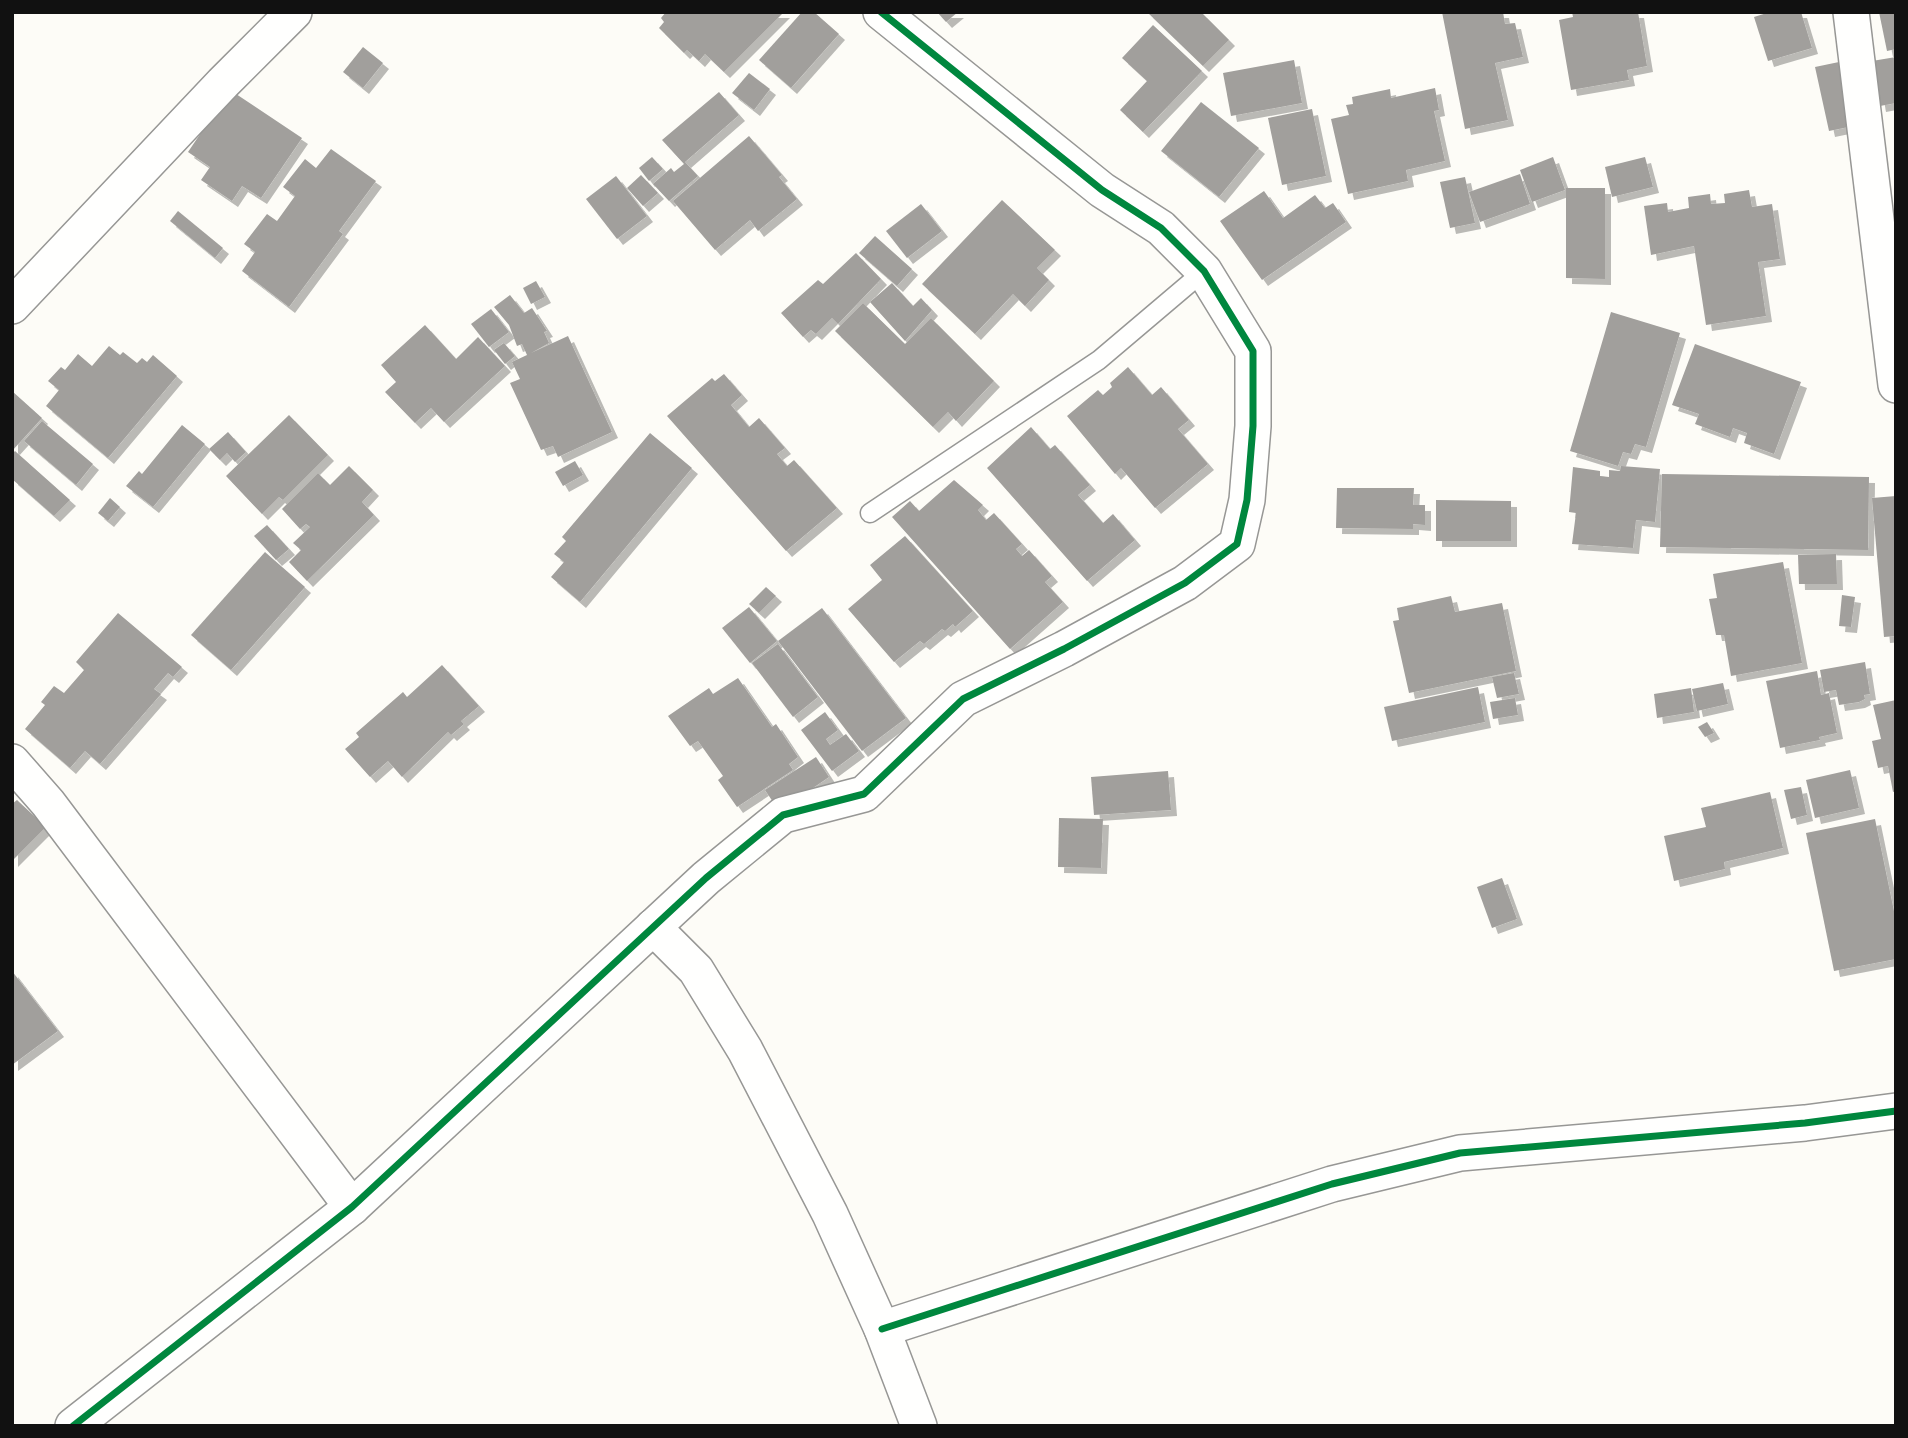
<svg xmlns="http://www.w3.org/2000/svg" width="1908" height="1438" font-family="'Times New Roman',serif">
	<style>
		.building { fill: #a19f9c; filter: url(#shadow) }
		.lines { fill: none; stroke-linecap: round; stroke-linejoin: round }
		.lane-casing { stroke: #979795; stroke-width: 21 }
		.street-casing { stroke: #979795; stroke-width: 38 }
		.lane { stroke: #fffffe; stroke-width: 18 }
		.street { stroke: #fffffe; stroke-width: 35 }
		.cycleway-casing { stroke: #fff; stroke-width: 11 }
		.cycleway { stroke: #00873e; stroke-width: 7 }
	</style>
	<defs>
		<filter id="shadow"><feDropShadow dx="6" dy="6" stdDeviation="0" flood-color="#0004"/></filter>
	</defs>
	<rect width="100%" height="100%" fill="#fdfcf7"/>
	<g class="building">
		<path d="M666 12H784L724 72 705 54 699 61 687 50 684 53 659 28 664 22 661 18Z"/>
		<path d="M802 12H814L839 34 791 88 759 60Z"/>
		<path d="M937 12H958L946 22Z"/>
		<path d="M1147 12H1201L1229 40 1203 66Z"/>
		<path d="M1442 12H1503L1505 24 1515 23 1523 57 1495 63 1508 120 1465 129Z"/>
		<path d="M1572 12H1638L1647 66 1627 70 1629 80 1571 90 1559 20 1573 17Z"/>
		<path d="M1770 12H1801L1812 48 1768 61 1754 17Z"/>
		<path d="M1879 12H1896V49L1887 51Z"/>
		<path d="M1153 25 1202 71 1143 132 1120 110 1147 81 1122 58Z"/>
		<path d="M363 47 383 63 363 88 343 72Z"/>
		<path d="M1896 57V103L1880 106 1872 61Z"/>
		<path d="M1294 60 1302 103 1231 116 1223 73Z"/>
		<path d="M1839 62 1853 126 1829 131 1815 67Z"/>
		<path d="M749 73 770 89 754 110 732 93Z"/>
		<path d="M1435 88 1439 110 1434 111 1445 161 1406 170 1408 181 1348 194 1331 119 1349 115 1346 105 1353 104 1352 97 1390 89 1391 98Z"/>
		<path d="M230 90 302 138 261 198 242 186 232 201 201 180 210 167 188 152Z"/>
		<path d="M719 92 739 115 685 162 698 176 669 201 653 184 671 168 674 172 684 164 662 140Z"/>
		<path d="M1201 102 1259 148 1219 197 1161 151Z"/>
		<path d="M1312 109 1326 176 1282 185 1268 118Z"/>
		<path d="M749 136 782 175 779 177 797 199 758 231 750 220 715 250 673 201Z"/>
		<path d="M331 149 376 181 339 231 343 234 289 307 242 271 255 252 244 244 267 214 277 221 295 196 283 187 305 159 316 168Z"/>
		<path d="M652 157 663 169 649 181 639 168Z"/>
		<path d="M1553 157 1565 190 1532 202 1520 170Z"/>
		<path d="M1645 157 1653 187 1612 197 1605 167Z"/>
		<path d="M1520 174 1530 204 1480 222 1469 192Z"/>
		<path d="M641 175 658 193 643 206 627 188Z"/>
		<path d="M616 176 647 216 617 239 586 199Z"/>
		<path d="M1465 177 1475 223 1450 228 1440 182Z"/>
		<path d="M1566 188H1605V279L1566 278Z"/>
		<path d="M1749 190 1752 207 1772 204 1780 259 1758 262 1766 316 1706 325 1694 246 1651 255 1644 206 1667 203 1668 212 1689 208 1688 197 1710 194 1711 204 1725 203 1724 194Z"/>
		<path d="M1264 191 1283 218 1315 195 1325 208 1333 203 1346 222 1262 280 1220 221Z"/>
		<path d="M1002 200 1055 250 1037 268 1049 280 1025 306 1013 294 975 334 922 284Z"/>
		<path d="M921 204 942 231 907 258 886 231Z"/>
		<path d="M178 211 223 248 215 258 170 221Z"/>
		<path d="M875 236 912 269 897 286 859 253Z"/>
		<path d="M856 253 881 279 838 324 832 318 816 334 811 330 803 337 781 313 818 280 823 284Z"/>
		<path d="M536 281 545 297 531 304 523 288Z"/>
		<path d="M892 283 913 306 921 298 932 310 905 341 870 302Z"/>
		<path d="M510 295 524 313 532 308 547 331 544 332 549 343 531 353 568 336 612 432 558 457 553 446 541 450 510 383 520 379 512 362 527 355 522 344 517 346 509 325 494 307Z"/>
		<path d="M863 303 905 344 931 318 994 381 956 421 948 412 933 427 835 331Z"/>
		<path d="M491 309 509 332 489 347 471 324Z"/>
		<path d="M1611 312 1680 333 1646 447 1635 444 1631 454 1623 452 1618 466 1570 451Z"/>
		<path d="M425 325 456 359 478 337 505 366 444 422 431 408 415 423 385 392 396 382 381 365Z"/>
		<path d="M504 343 515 356 505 364 494 350Z"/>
		<path d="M1695 344 1801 382 1774 454 1744 443 1747 433 1733 428 1730 437 1695 424 1699 414 1672 405Z"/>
		<path d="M109 346 120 355 123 352 137 363 142 358 147 362 153 355 177 376 108 458 46 406 59 390 48 381 61 367 65 370 78 354 92 366Z"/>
		<path d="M1128 367 1152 395 1161 387 1189 420 1178 429 1208 464 1155 508 1121 468 1115 474 1067 416 1098 390 1103 395 1112 387 1110 383Z"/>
		<path d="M724 374 742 395 731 405 749 427 759 418 785 448 777 454 787 466 794 460 837 508 786 551 667 416 712 378 715 381Z"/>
		<path d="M12 391 42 418 12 451Z"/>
		<path d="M289 415 328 455 283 500 279 497 262 514 226 476Z"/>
		<path d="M42 421 93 464 76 485 24 441Z"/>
		<path d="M182 425 205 444 153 507 126 486 139 471 142 474Z"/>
		<path d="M1031 427 1050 449 1055 445 1090 485 1078 495 1103 523 1113 514 1135 540 1087 581 987 468Z"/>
		<path d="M228 432 246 452 235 462 227 453 220 460 209 449Z"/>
		<path d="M650 433 692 468 580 602 551 577 564 562 554 554 566 541 562 537Z"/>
		<path d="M15 451 70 500 54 516 12 479V454Z"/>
		<path d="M575 461 583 475 563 486 555 472Z"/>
		<path d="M349 466 373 490 362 502 374 515 307 581 289 562 301 550 293 543 310 527 306 524 300 529 282 509 318 473 330 485Z"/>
		<path d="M1621 466 1660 469 1655 522 1636 520 1633 548 1572 544 1576 513 1569 512 1573 467 1600 471V476L1609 477V470L1620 471Z"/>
		<path d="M1662 474 1869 477 1868 550 1660 547Z"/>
		<path d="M954 480 983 505 978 510 986 520 994 513 1022 544 1016 549 1022 556 1029 550 1052 576 1045 582 1063 602 1010 649 892 517 910 501 919 511Z"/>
		<path d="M1337 488H1414L1413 505H1425V525L1413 524V529L1336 528Z"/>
		<path d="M1896 496V636L1884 637 1872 498Z"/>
		<path d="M110 498 120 507 108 521 98 513Z"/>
		<path d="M1436 500 1511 501V541H1436Z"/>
		<path d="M267 525 289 549 276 560 254 536Z"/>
		<path d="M905 536 973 611 955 627 953 624 945 631 942 629 924 644 920 641 894 662 848 609 882 580 870 565Z"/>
		<path d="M265 552 305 587 231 670 191 635Z"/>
		<path d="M1836 554 1837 584H1799L1798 555Z"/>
		<path d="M1783 562 1802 663 1731 676 1724 635H1716L1709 599 1717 598 1713 574Z"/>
		<path d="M766 587 776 596 759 613 749 604Z"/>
		<path d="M1842 595 1855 597 1851 627 1839 626Z"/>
		<path d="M1451 596 1455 612 1502 603 1516 671 1409 693 1393 621 1399 620 1397 608Z"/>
		<path d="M749 607 777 641 750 663 722 628Z"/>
		<path d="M822 608 906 718 862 751 778 641Z"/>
		<path d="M118 613 182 667 173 677 168 673 154 689 161 694 100 764 85 751 70 768 25 729 45 705 41 702 54 686 64 693 84 670 76 662Z"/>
		<path d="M778 644 818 697 793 717 752 663Z"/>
		<path d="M1865 662 1870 694 1864 695 1865 699 1859 702 1839 705 1836 690 1824 692 1820 670Z"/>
		<path d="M442 665 479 706 461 721 464 724 451 735 448 732 402 777 388 761 370 777 345 749 359 737 356 733 403 692 407 697Z"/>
		<path d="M1817 671 1821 695 1829 693 1837 733 1819 737 1820 740 1780 748 1766 681Z"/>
		<path d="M1514 673 1519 694 1497 698 1492 677Z"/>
		<path d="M738 678 772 727 776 724 798 757 789 764 793 770 737 807 718 780 723 776 698 741 690 746 668 716 709 688 713 694Z"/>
		<path d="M1723 683 1728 704 1697 711 1692 689Z"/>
		<path d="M1478 687 1485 722 1392 741 1384 707Z"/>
		<path d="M1691 688 1694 712 1657 718 1654 694Z"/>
		<path d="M1515 698 1518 715 1493 719 1490 702Z"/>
		<path d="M1896 700V791L1893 792 1888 766 1878 768 1872 741 1881 739 1873 705Z"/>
		<path d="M825 712 838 730 826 739 830 745 846 734 859 751 832 771 801 730Z"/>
		<path d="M1707 722 1714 733 1705 737 1698 727Z"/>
		<path d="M816 757 829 777 779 811 765 790Z"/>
		<path d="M1850 770 1859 808 1815 818 1806 780Z"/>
		<path d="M1168 771 1171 810 1094 815 1091 777Z"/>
		<path d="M1801 787 1807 815 1791 819 1784 790Z"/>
		<path d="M1770 792 1783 848 1724 862 1725 869 1674 881 1664 836 1706 827 1701 808Z"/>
		<path d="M17 800 46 827 12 861V804Z"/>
		<path d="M1059 818 1103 819 1101 868 1058 867Z"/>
		<path d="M1875 819 1896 921V959L1834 971 1806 833Z"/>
		<path d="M1502 878 1517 919 1492 928 1477 887Z"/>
		<path d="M12 971 58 1031 12 1065Z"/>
	</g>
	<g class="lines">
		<g class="lane-casing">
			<path id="lane" d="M870 513 1099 360 1204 271"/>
		</g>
		<g class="street-casing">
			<g id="street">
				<path d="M1851 12 1896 385"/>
				<path d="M12 306 223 83 294 12"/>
				<path d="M12 762 48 803 352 1207"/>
				<path d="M653 927 696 970 745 1050 830 1214 882 1329 919 1426"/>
				<path d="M882 1329 1332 1184 1460 1153 1805 1123 1896 1111"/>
				<path d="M73 1426 352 1207 706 878 783 815 864 794 963 699 1064 649 1185 583 1237 544 1247 500 1253 426V351L1204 271 1161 228 1102 190 881 12"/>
			</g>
		</g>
		<use href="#lane" class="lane"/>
		<use href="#street" class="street"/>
		<g class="cycleway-casing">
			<g id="cycleway">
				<path d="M882 1329 1332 1184 1460 1153 1805 1123 1896 1111"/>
				<path d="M73 1426 352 1207 706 878 783 815 864 794 963 699 1064 649 1185 583 1237 544 1247 500 1253 426V351L1204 271 1161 228 1102 190 881 12"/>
			</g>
		</g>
		<use href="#cycleway" class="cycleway"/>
	</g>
	<rect width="1908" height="1438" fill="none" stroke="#111111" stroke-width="28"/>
</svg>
